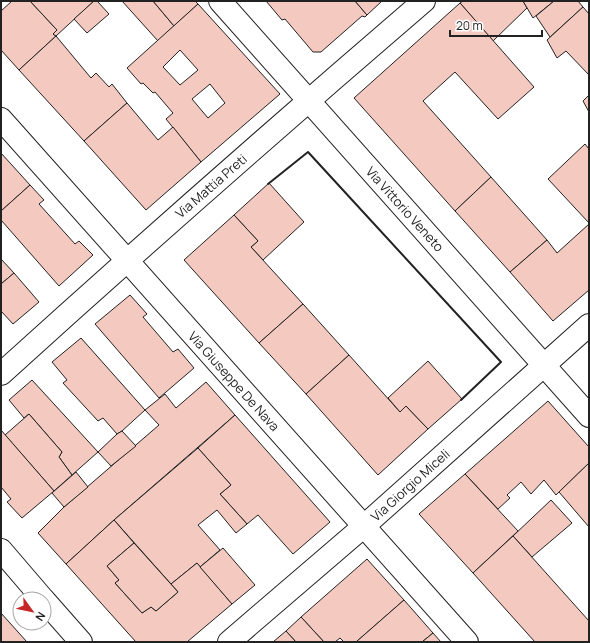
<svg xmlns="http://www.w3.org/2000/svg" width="590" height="643" font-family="Manrope,sans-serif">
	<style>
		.building { fill: #f3c9c0; stroke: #222; fill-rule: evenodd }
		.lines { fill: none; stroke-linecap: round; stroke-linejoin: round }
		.minor-casing { stroke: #222; stroke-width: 24 }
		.minor { stroke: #fff; stroke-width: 22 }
		.wall { stroke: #222; stroke-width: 2 }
		.labels { text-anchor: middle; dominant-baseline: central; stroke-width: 3; stroke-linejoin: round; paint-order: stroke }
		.street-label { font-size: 13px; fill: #222; stroke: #fff }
	</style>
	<rect width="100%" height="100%" fill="#fff"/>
	<g class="building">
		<path d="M12 1H30L57 30 53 34 56 36 19 70 1 50V11Z"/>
		<path d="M30 1H94L56 36 53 34 57 30Z"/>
		<path d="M94 1H97L109 14 87 33 74 19Z"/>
		<path d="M122 1H153L174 26 158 41Z"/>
		<path d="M153 1H195L198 4 174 26Z"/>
		<path d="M266 1H355L367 15 365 17 362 16 321 52H313L285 19 282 20Z"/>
		<path d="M355 1H382L367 15Z"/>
		<path d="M463 1H523L527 8 493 41 460 3Z"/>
		<path d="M523 1H554L533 18Z"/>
		<path d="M554 1H578L583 7 550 37 536 16Z"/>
		<path d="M460 3 534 87 498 119 455 72 423 101 491 177 455 211 354 98Z"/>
		<path d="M198 4 280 94 201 162 166 119 173 113 155 92 153 93 143 83 141 84 127 68ZM180 50 198 70 180 85 163 67ZM210 84 225 103 208 118 192 99Z"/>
		<path d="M583 7 589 14V75L566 51 557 58 547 40Z"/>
		<path d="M56 36 91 78 96 73 109 87 112 84 127 103 84 141 19 70Z"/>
		<path d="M589 95V112L583 101Z"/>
		<path d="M127 103 158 140 173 127 201 162 146 210 84 141Z"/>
		<path d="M585 144 589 149V223L548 179Z"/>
		<path d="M1 153 30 185 1 211Z"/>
		<path d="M491 177 547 240 510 272 455 211Z"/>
		<path d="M269 183 304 222 263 260 251 247 258 241 234 215Z"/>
		<path d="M30 185 44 200 39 204 75 244 79 241 93 255 59 286 1 220V211Z"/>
		<path d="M234 215 258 241 251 247 303 304 259 343 184 260Z"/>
		<path d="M589 224V290L553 321 510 272 547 240 557 253Z"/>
		<path d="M1 259 14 273 1 284Z"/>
		<path d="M14 273 39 302 13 324 1 311V284Z"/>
		<path d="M130 295 147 314 143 317 173 352 178 349 194 368 159 398 95 324Z"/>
		<path d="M303 304 349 355 306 394 259 343Z"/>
		<path d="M81 338 145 410 122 431 117 434 103 418 98 421 63 383 67 380 52 362Z"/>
		<path d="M349 355 400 412 406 406 428 429 378 475 306 394Z"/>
		<path d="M428 361 462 399 428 429 406 406 400 412 388 398Z"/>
		<path d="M32 380 98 452 72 475 59 457 62 452 29 414 24 418 9 400Z"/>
		<path d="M206 382 235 415 114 520 66 564 38 533 64 507 159 425 145 410 165 394 176 408Z"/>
		<path d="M548 401 589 447V463L556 495 544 480 531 494 521 482 507 495 510 498 498 509 465 474Z"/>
		<path d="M29 414 62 452 59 457 72 475 54 491 5 435Z"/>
		<path d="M235 415 330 522 293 554 258 515 247 524 220 494 231 485 198 448Z"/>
		<path d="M1 430 54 491 22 518 7 502 11 499 1 487Z"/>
		<path d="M122 431 136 446 111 466 98 452 117 434Z"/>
		<path d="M198 448 231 485 220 494 247 524 236 533 217 510 198 525 220 550 200 567 197 563 171 584 114 520Z"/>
		<path d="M589 463V527L559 492Z"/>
		<path d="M76 472 88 487 64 507 52 493Z"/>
		<path d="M465 474 518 531 473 573 419 514Z"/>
		<path d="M551 500 572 523 532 557 513 536Z"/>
		<path d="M114 520 134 543 107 566 119 580 115 583 142 613 151 607 156 611 178 592 171 584 197 563 232 604 187 642H136L66 564Z"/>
		<path d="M513 536 589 621V642H535L473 573Z"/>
		<path d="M134 543 178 592 156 611 151 607 142 613 115 583 119 580 107 566Z"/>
		<path d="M223 548 255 585 232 604 200 567Z"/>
		<path d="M367 559 404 600 356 642H344L340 638 335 642H324L301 617Z"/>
		<path d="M404 600 433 633 422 642H356Z"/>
		<path d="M1 613 27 642H1Z"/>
		<path d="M301 617 324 642H296L286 631Z"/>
		<path d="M286 631 296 642H273Z"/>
		<path d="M433 633 441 642H422Z"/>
	</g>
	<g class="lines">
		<g class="minor-casing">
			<g id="minor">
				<path d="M220 1 589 416"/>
				<path d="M1 119 467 642"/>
				<path d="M1 374C140 248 282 123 424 1"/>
				<path d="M1 550 43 599"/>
				<path d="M44 600 81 642"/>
				<path d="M229 642 363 527 589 325"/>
			</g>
		</g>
		<use href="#minor" class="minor"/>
		<path class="wall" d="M268 184 308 152 501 362 461 400"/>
	</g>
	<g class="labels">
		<g class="street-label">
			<text transform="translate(211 186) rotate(-41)">Via Mattia Preti</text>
			<text transform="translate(405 209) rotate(48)">Via Vittorio Veneto</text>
			<text transform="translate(234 381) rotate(48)">Via Giuseppe De Nava</text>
			<text transform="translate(410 485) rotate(-42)">Via Giorgio Miceli</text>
		</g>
	</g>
	<rect width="590" height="643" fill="none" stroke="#222222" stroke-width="4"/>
	<g transform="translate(32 611) rotate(123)"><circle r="19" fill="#ffffff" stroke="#a7a7a7"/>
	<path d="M0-3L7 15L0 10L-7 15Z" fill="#c62828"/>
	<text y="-6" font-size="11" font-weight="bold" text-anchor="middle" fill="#222222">N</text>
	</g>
	<path d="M450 30v6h92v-6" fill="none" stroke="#222222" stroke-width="2"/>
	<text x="456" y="30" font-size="12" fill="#222222" stroke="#ffffff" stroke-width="3" paint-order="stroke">20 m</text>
</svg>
